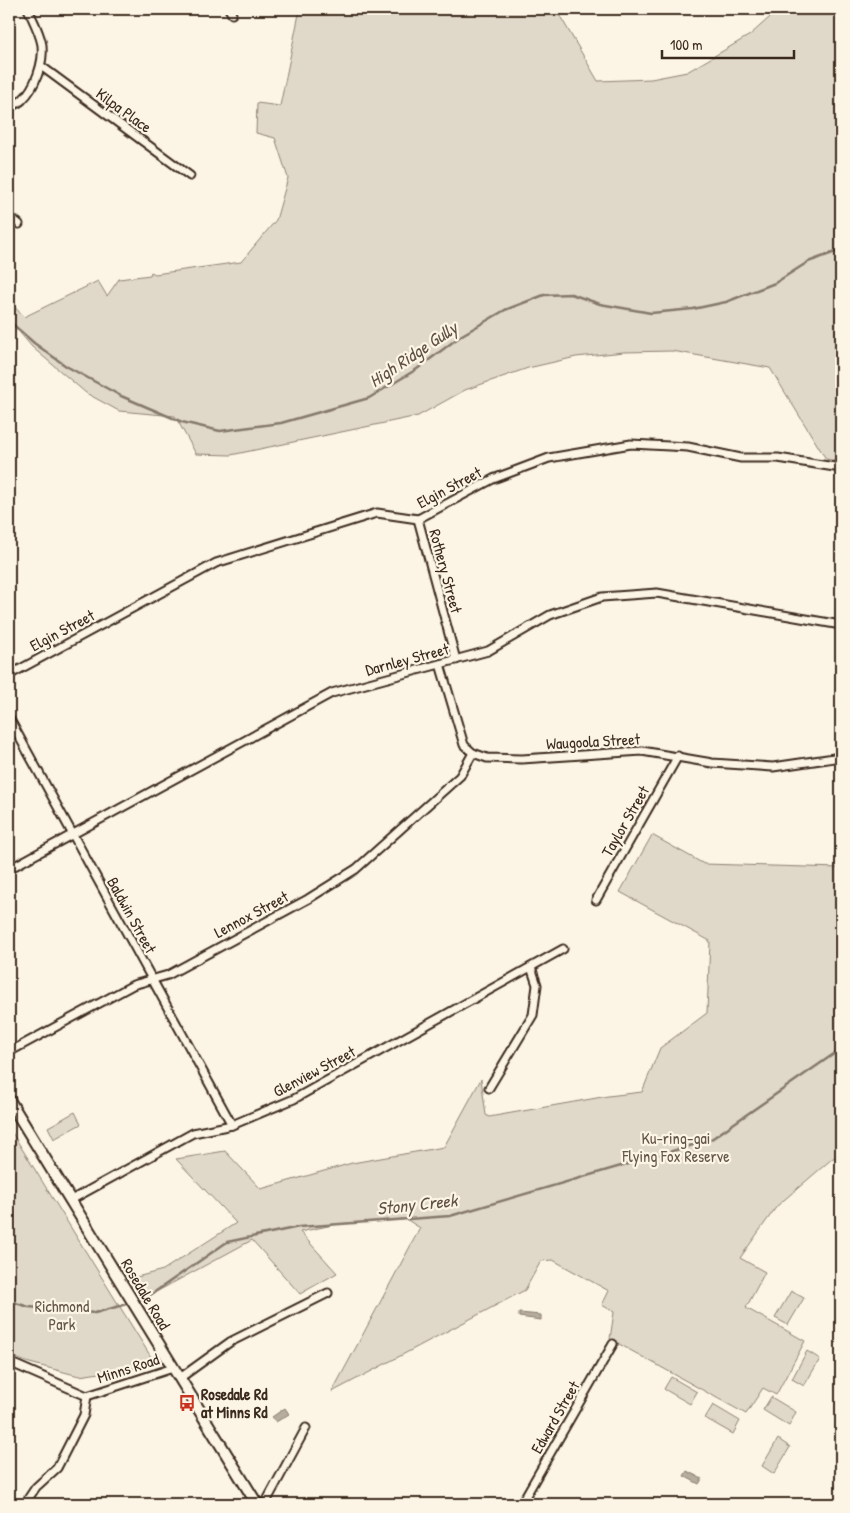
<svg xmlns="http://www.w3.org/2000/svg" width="850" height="1513" font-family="'Patrick Hand',sans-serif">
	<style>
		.green { fill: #e0d8c8; stroke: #8e8173 }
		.water { fill: #b7ad9e; stroke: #85796b }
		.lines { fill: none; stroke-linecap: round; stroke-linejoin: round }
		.stream { stroke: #85796b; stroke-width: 2.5 }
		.street-casing { stroke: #3b2a1e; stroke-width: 11 }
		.secondary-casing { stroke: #3b2a1e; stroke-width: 14 }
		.street { stroke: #fcf5e5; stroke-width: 7 }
		.secondary { stroke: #fcf5e5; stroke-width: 10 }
		.labels { text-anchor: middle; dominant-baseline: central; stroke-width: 4.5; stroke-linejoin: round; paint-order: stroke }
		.street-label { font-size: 16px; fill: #3b2a1e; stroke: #fcf5e5 }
		.park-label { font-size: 16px; fill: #645648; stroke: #fcf5e5 }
		.poi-label { font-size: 16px; font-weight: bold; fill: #3b2a1e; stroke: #fcf5e5; text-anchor: start }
		.water-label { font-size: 18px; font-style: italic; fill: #605144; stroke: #fcf5e5 }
	</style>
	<rect width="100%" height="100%" fill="#fcf5e5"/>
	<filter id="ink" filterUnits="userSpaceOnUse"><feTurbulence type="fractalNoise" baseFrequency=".02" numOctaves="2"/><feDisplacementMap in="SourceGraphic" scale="10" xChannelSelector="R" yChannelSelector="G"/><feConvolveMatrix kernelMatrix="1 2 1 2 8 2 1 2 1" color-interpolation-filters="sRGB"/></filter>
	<g filter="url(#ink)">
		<g class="green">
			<path d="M300 9H556L598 81 651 79 687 72 750 35 779 9H841V462L826 459 770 368 672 351 624 352 576 357 528 368 465 390 418 416 231 455 196 454 175 416 119 411 86 393 32 347 9 320V301L24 317 98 281 107 296 119 279 150 275 151 272 155 274 241 262 276 220 288 178 275 138 256 133 257 103 280 106Z"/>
			<path d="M652 835 704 864 841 868V1155L833 1158 777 1206 740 1258 765 1272 746 1308 805 1341 776 1395 763 1388 746 1414 610 1339 614 1312 602 1305 609 1291 553 1260 541 1261 525 1290 332 1392 420 1228 406 1219 337 1224 300 1232 337 1273 300 1294 252 1240 145 1298 133 1278 163 1270 236 1223 176 1159 225 1151 261 1189 352 1163 444 1147 481 1079 486 1115 489 1117 608 1096 642 1092 660 1048 707 1013 710 941 620 892Z"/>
			<path d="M75 1112 81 1124 54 1139 48 1127Z"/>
			<path d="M11 1131 156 1365 79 1376 26 1362 9 1355V1132Z"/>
			<path d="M791 1291 804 1298 788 1325 775 1318Z"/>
			<path d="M807 1351 820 1359 804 1386 792 1379Z"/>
			<path d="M671 1377 697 1392 690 1404 664 1389Z"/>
			<path d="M771 1397 796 1412 789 1426 763 1410Z"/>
			<path d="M713 1405 740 1421 733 1434 705 1418Z"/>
			<path d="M778 1439 790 1447 774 1474 762 1466Z"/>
		</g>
		<g class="water">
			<path d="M519 1313 541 1315V1320L519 1317Z"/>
			<path d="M285 1408 289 1414 276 1422 272 1417Z"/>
			<path d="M687 1471 702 1479 699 1484 684 1476Z"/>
		</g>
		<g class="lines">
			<g class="stream">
				<path d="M9 321 34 343 66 366 121 396 182 422 220 431 281 423 369 398 417 369 462 335 505 310 544 295 571 294 600 304 651 313 693 309 726 302 775 283 808 262 841 250"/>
				<path d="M9 1301 29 1307 95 1313 130 1303"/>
				<path d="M135 1301 146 1298 227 1242 299 1227 450 1216 710 1140 841 1049"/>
			</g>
			<g class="street-casing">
				<g id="street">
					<path d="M229 9 232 14"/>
					<path d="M41 66 190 176"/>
					<path d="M9 108C13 105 19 103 22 100 35 88 44 63 42 45 40 33 33 20 28 9"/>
					<path d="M9 216 19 224"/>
					<path d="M418 519 456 660"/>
					<path d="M440 664 464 745 473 753 487 758 522 759 642 751 712 763 773 767 841 757"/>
					<path d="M9 675 216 563 377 513 418 519 493 479 549 458 631 444 688 447 741 458H778L841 468"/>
					<path d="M9 718 232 1125"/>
					<path d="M9 869 332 693 488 651 550 615 602 597 657 593 841 625"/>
					<path d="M596 900 678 756"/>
					<path d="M9 1052 133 985 168 975 308 899 356 869 460 776 473 753"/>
					<path d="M489 1088 533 1015 537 985 531 967"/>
					<path d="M71 1200 193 1133 232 1125 294 1099 563 949"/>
					<path d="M9 1362 87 1396 173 1368"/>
					<path d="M180 1378 230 1342 328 1293"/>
					<path d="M28 1504V1499L36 1487 57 1468 84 1415 87 1396"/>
					<path d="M265 1504 306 1428"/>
					<path d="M521 1504 613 1344"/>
				</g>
			</g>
			<g class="secondary-casing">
				<path id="secondary" d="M9 1100 257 1504"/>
			</g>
			<use href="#street" class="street"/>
			<use href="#secondary" class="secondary"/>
		</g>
	</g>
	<defs>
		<g id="bus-bare" transform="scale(1.35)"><path d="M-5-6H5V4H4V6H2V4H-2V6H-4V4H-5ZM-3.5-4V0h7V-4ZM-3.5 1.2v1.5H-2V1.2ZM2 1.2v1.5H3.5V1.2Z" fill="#c8321e" stroke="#fcf5e5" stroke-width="2.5" paint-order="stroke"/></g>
	</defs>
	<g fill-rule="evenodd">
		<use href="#bus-bare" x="187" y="1403"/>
	</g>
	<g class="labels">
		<g class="street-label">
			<text transform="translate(124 110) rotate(36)">Kilpa Place</text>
			<text transform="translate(449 487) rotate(-28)">Elgin Street</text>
			<text transform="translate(446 571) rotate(75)">Rothery Street</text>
			<text transform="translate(62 630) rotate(-28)">Elgin Street</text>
			<text transform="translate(407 659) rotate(-15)">Darnley Street</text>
			<text transform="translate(593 741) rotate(-3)">Waugoola Street</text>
			<text transform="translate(625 821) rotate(-60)">Taylor Street</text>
			<text transform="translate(251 914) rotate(-28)">Lennox Street</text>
			<text transform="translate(132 915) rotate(61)">Baldwin Street</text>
			<text transform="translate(314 1071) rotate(-28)">Glenview Street</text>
			<text transform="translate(146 1294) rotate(59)">Rosedale Road</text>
			<text transform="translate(128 1368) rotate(-18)">Minns Road</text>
			<text transform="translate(555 1417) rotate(-60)">Edward Street</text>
		</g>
		<g class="park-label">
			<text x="676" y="1138">Ku-ring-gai<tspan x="676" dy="18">Flying Fox Reserve</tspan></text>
			<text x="62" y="1306">Richmond<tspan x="62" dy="18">Park</tspan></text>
		</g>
		<g class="poi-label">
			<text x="201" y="1394">Rosedale Rd<tspan x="201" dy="18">at Minns Rd</tspan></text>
		</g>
		<g class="water-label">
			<text transform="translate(413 354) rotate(-34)">High Ridge Gully</text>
			<text transform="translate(417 1204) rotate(-6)">Stony Creek</text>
		</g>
	</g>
	<rect width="850" height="1513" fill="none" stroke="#fcf5e5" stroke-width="30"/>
	<rect x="15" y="15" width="820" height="1483" fill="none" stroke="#3b2a1e" stroke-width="2" filter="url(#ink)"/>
	<path d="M662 50v8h132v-8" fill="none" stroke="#3b2a1e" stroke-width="2.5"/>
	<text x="670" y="50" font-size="15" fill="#3b2a1e" stroke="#fcf5e5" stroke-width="4" paint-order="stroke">100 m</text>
</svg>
